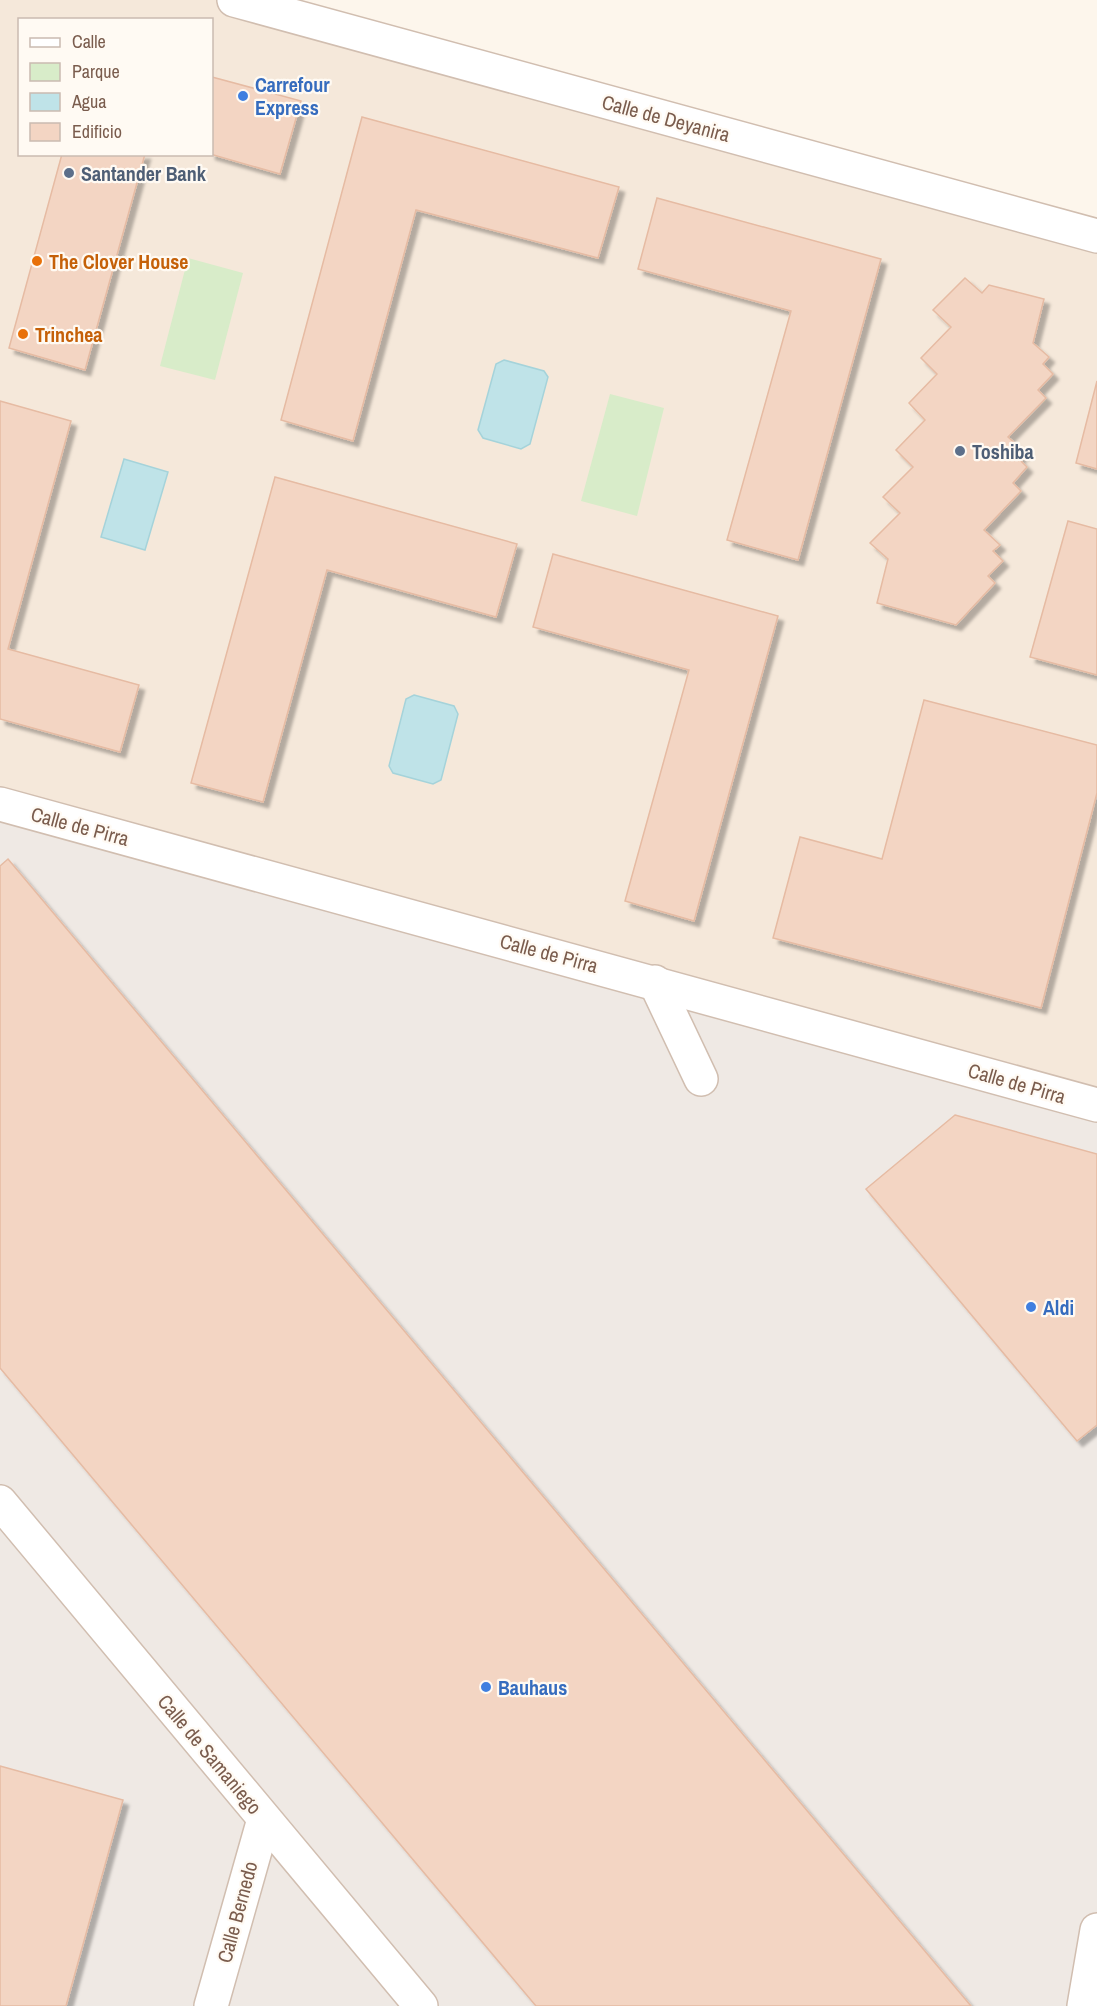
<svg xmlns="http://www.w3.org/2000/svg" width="1097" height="2006" font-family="'Archivo Narrow',sans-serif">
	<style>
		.residential { fill: #f5e8da; fill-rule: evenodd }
		.industrial { fill: #efe9e4 }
		.green { fill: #d8ecc9 }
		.water { fill: #bfe3e8; stroke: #a5d3da; stroke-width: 1.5 }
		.building { fill: #f3d5c3; stroke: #e6bba3; stroke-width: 1.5; filter: url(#shadow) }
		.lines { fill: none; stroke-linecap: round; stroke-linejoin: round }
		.minor-casing { stroke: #d1beb0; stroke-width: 36 }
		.minor { stroke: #fff; stroke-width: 33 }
		.shop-dot { fill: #3f7fe0; stroke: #fffaf3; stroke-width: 2 }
		.service-dot { fill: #5c6f8a; stroke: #fffaf3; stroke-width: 2 }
		.food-dot { fill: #e8710a; stroke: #fffaf3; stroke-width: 2 }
		.labels { text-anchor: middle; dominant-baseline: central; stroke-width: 4.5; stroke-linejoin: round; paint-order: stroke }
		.shop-label { font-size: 20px; font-weight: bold; fill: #366cbe; stroke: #fffaf3; text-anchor: start }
		.street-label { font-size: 20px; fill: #7a5c4d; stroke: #fffaf3 }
		.service-label { font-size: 20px; font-weight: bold; fill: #4e5e75; stroke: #fffaf3; text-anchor: start }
		.food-label { font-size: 20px; font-weight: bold; fill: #c56008; stroke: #fffaf3; text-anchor: start }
	</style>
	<defs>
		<filter id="shadow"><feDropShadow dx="5.5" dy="5.5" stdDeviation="1.5" flood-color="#0004"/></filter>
	</defs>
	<rect width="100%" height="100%" fill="#fdf6ec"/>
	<path class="residential" d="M0 0H234L1097 236V1105L0 804ZM20 20H212V154H20Z"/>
	<path class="industrial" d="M0 804 1097 1105V1930L1084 2006H0Z"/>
	<g class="green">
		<path d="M188 258 243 273 215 380 160 366Z"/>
		<path d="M610 394 664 408 637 516 581 501Z"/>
	</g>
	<g class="water">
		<path d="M504 360 544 371 548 377 530 444 521 449 483 438 478 430 496 364Z"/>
		<path d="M124 459 168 472 145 550 101 537Z"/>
		<path d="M414 695 454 706 458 714 441 780 433 784 393 773 389 766 406 699Z"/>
	</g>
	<g class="building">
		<path d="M212 77 301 101 280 174 210 154Z"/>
		<path d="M362 117 619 187 598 258 416 210 353 441 281 420Z"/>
		<path d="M62 154H145L85 370 9 348Z"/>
		<path d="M657 198 881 259 798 560 727 540 791 311 638 269Z"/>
		<path d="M965 278 982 293 989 285 1044 299 1033 343 1049 357 1043 364 1053 374 1038 390 1046 398 1008 437 1025 452 1018 458 1027 467 1013 483 1021 491 984 530 1000 545 993 551 1003 561 988 576 995 583 956 625 877 603 888 559 870 543 900 513 883 497 913 467 896 450 925 420 909 403 937 374 921 358 951 327 933 310Z"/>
		<path d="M1097 381V469L1076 463Z"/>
		<path d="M0 401 71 421 8 649 139 685 120 752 0 719Z"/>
		<path d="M275 477 517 544 496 617 327 570 263 802 191 783Z"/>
		<path d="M1068 521 1097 529V675L1030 657Z"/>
		<path d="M553 554 778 616 694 921 625 901 689 670 533 627Z"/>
		<path d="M924 700 1097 745V793L1041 1008 773 938 800 837 882 859Z"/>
		<path d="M8 859 971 2006H536L0 1368V866Z"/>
		<path d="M955 1115 1097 1154V1425L1077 1441 866 1189Z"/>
		<path d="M0 1766 123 1800 66 2006H0Z"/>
	</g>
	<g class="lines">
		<g class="minor-casing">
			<g id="minor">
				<path d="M234 0 1097 236"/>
				<path d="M0 804 1097 1105"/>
				<path d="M655 982 701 1079"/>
				<path d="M0 1502 421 2006"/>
				<path d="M211 2006 264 1819"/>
				<path d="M1084 2006 1097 1930"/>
			</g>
		</g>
		<use href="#minor" class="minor"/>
	</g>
	<g class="shop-dot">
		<circle cx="243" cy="96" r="6"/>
		<circle cx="1031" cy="1307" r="6"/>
		<circle cx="486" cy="1687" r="6"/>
	</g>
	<g class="service-dot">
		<circle cx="69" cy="173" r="6"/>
		<circle cx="960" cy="451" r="6"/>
	</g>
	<g class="food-dot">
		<circle cx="37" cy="261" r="6"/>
		<circle cx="23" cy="334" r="6"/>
	</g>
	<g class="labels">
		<g class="shop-label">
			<text x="255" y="84">Carrefour<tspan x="255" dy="23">Express</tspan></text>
			<text x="1043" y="1307">Aldi</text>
			<text x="498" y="1687">Bauhaus</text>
		</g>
		<g class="street-label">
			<text transform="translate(666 118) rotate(15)">Calle de Deyanira</text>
			<text transform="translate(80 826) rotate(15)">Calle de Pirra</text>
			<text transform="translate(549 953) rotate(15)">Calle de Pirra</text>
			<text transform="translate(1017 1083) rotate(16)">Calle de Pirra</text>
			<text transform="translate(210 1754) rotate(50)">Calle de Samaniego</text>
			<text transform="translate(237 1912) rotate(-75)">Calle Bernedo</text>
		</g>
		<g class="service-label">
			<text x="81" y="173">Santander Bank</text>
			<text x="972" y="451">Toshiba</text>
		</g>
		<g class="food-label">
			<text x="49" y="261">The Clover House</text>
			<text x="35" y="334">Trinchea</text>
		</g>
	</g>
	<rect x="18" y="18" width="195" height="138" fill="#fffaf3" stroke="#cabbb1" stroke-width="1.5"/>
	<rect x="30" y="38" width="30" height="9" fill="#ffffff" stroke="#cabbb1" stroke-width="1.5"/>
	<text x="72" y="48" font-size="18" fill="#7a5c4d">Calle</text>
	<rect x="30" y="63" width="30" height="18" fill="#d8ecc9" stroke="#cabbb1" stroke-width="1.5"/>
	<text x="72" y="78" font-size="18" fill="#7a5c4d">Parque</text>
	<rect x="30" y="93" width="30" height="18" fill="#bfe3e8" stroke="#cabbb1" stroke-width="1.5"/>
	<text x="72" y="108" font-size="18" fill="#7a5c4d">Agua</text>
	<rect x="30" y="123" width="30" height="18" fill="#f3d5c3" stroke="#cabbb1" stroke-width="1.5"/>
	<text x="72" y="138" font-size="18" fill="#7a5c4d">Edificio</text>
</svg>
